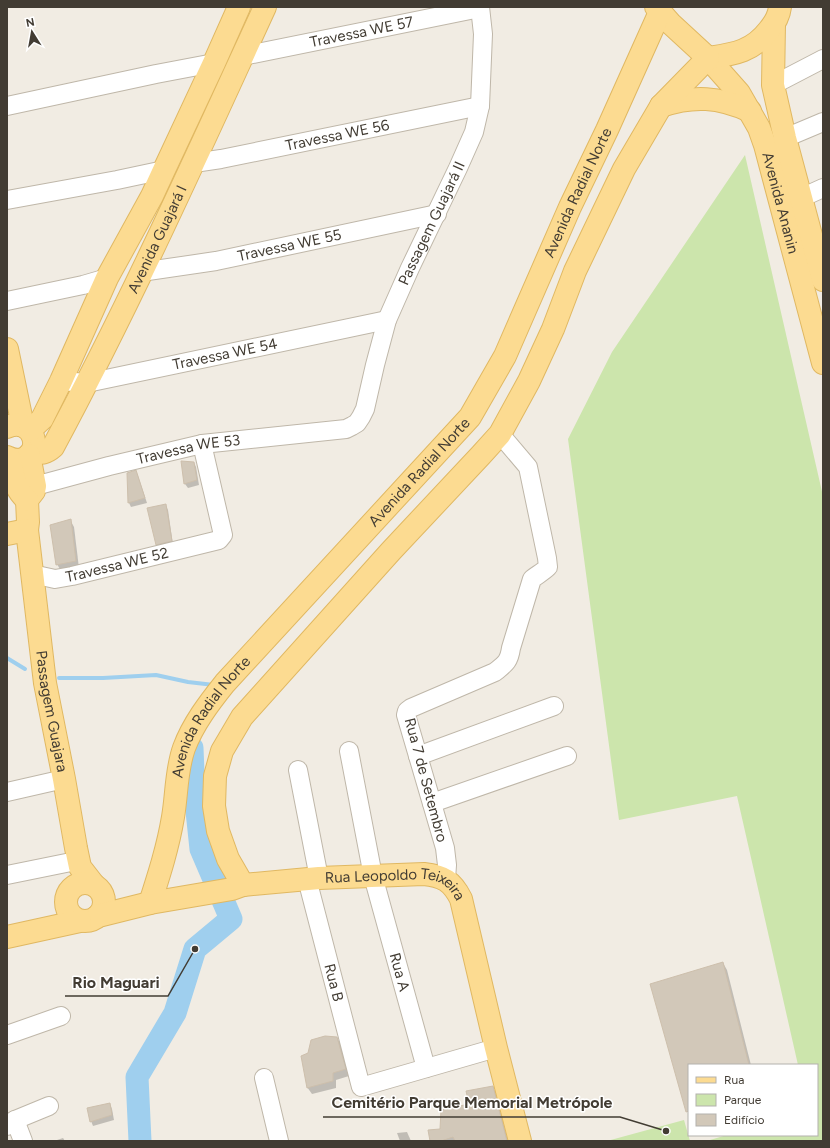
<svg xmlns="http://www.w3.org/2000/svg" width="830" height="1148" font-family="Figtree,sans-serif">
	<style>
		.green { fill: #cce5ac }
		.shadow { fill: #0003 }
		.lines { fill: none; stroke-linecap: round; stroke-linejoin: round }
		.stream { stroke: #9fcfee; stroke-width: 4 }
		.river { stroke: #9fcfee; stroke-width: 23 }
		.building { fill: #d2c8b9; stroke: #cdbfac }
		.minor-casing { stroke: #bfb7a9; stroke-width: 20 }
		.major-casing { stroke: #e0b862; stroke-width: 24 }
		.minor { stroke: #fff; stroke-width: 18 }
		.major { stroke: #fcdb91; stroke-width: 22 }
		.labels { text-anchor: middle; dominant-baseline: central; stroke-width: 3; stroke-linejoin: round; paint-order: stroke }
		.street-label { font-size: 15px; fill: #423c33; stroke: #fff }
		.leader { fill: none; stroke: #423c33; stroke-width: 1.5 }
		.callout-dot { fill: #423c33; stroke: #fff; stroke-width: 1.5 }
		.callout-label { font-size: 16px; text-anchor: middle; font-weight: bold; fill: #423c33; stroke: #fff; stroke-width: 3; stroke-linejoin: round; paint-order: stroke }
	</style>
	<rect width="100%" height="100%" fill="#f1ece3"/>
	<g class="green">
		<path d="M745 155 823 496V1141H710V1140L727 1135H817V1065H798L737 796 619 820 568 439 612 352Z"/>
		<path d="M684 1120 690 1141H607Z"/>
	</g>
	<g class="shadow">
		<path d="M182 462 194 463 196 467 199 485 188 488 185 484Z"/>
		<path d="M136 471 138 476 147 503 131 507 129 503 128 473Z"/>
		<path d="M166 506 168 510 173 545 159 549 156 544Z"/>
		<path d="M70 520 74 527 79 568 61 571 57 564Z"/>
		<path d="M723 963 727 970 751 1065H689V1103L652 985Z"/>
		<path d="M337 1038 341 1045 349 1076 336 1080V1088L312 1094 307 1087Z"/>
		<path d="M492 1087 495 1091 508 1141H431L441 1130Z"/>
		<path d="M110 1104 112 1109 114 1120 93 1126 91 1121Z"/>
		<path d="M407 1132 411 1141H400L397 1133Z"/>
		<path d="M63 1138 65 1141H54Z"/>
	</g>
	<g class="lines">
		<g class="stream">
			<path d="M7 658 25 669"/>
			<path d="M59 678H103L156 675 188 682 214 685"/>
		</g>
		<path class="river" d="M140 1141 137 1077 175 1013 195 949 231 919 201 849 193 773 192 748"/>
	</g>
	<g class="building">
		<path d="M181 461 194 462 197 480 184 484Z"/>
		<path d="M136 470 145 498 128 503 127 473Z"/>
		<path d="M166 504 172 541 156 545 147 508Z"/>
		<path d="M71 519 76 561 56 565 50 525Z"/>
		<path d="M723 962 749 1065H689V1111L686 1112 650 984Z"/>
		<path d="M325 1036 337 1037 346 1069 333 1073V1081L307 1088 301 1056 308 1053 311 1040Z"/>
		<path d="M493 1086 507 1141H455L453 1137 441 1141H430L428 1130 440 1129 441 1110 469 1104 466 1091Z"/>
		<path d="M110 1103 112 1115 90 1122 87 1108Z"/>
	</g>
	<g class="lines">
		<g class="minor-casing">
			<g id="minor">
				<path id="s1" d="M243 56 480 8"/>
				<path d="M773 85 823 59"/>
				<path d="M7 106 156 74 214 63"/>
				<path d="M785 138 823 122"/>
				<path id="s2" d="M194 163 221 159 480 106"/>
				<path d="M801 198 823 188"/>
				<path d="M7 200 117 180 164 170"/>
				<path id="s3" d="M141 272 216 261 437 214"/>
				<path d="M7 301 83 285 107 278"/>
				<path id="s4" d="M61 381 87 383 387 320"/>
				<path id="s5" d="M35 486 109 466 202 444 346 429 352 426 357 423 361 417 365 409 375 365 387 320 410 268 458 168 474 132 480 106 483 34 480 7"/>
				<path id="s6" d="M32 574 55 579 72 576 219 540 223 535 202 444"/>
				<path id="s7" d="M349 751 373 876 426 1068"/>
				<path d="M418 756 554 706"/>
				<path d="M298 770 319 878"/>
				<path d="M7 792 64 779"/>
				<path d="M432 803 567 756"/>
				<path d="M7 875 71 862"/>
				<path id="s8" d="M307 879 361 1087 496 1048"/>
				<path d="M446 879 447 865 445 848 406 715 407 711 411 708 495 672C505 664 509 662 511 648L532 579C537 575 543 572 548 567L547 558 528 467 500 434"/>
				<path d="M7 1035 61 1016"/>
				<path d="M264 1078 279 1141"/>
				<path d="M15 1120 23 1141"/>
				<path d="M7 1126 15 1120 49 1106"/>
			</g>
		</g>
		<g class="major-casing">
			<g id="major">
				<path id="s9" d="M656 7 670 23 708 58 739 93 759 128 765 145 823 363"/>
				<path d="M774 24 773 85 785 138 823 280"/>
				<path d="M708 58C734 54 752 52 769 30 775 23 779 15 780 7"/>
				<path d="M661 106C694 95 719 97 750 111"/>
				<path d="M7 349 23 426"/>
				<path d="M7 427C35 415 45 456 19 460 15 460 11 459 7 457"/>
				<path d="M30 430 42 419 61 381 107 278 152 196 164 170 214 63 239 7"/>
				<path id="s10" d="M31 453C41 453 45 454 53 447 130 304 197 155 265 7"/>
				<path id="s11" d="M29 455 35 486 34 491 27 500 28 522 27 530 45 683 64 779 76 848 80 867 94 885"/>
				<path d="M10 459C14 477 13 487 27 500"/>
				<path d="M7 534 27 530"/>
				<circle cx="85" cy="902" r="19"/>
				<path d="M243 885 228 859 218 831 214 806 215 776 222 751 242 717 391 551 481 455 500 434 529 381 553 329 575 271 624 169 661 106 708 58"/>
				<path id="s12" d="M150 903C159 875 168 847 173 817 177 794 176 770 184 748 193 724 209 703 225 683L470 417 505 356 570 207 607 130 660 12"/>
				<path id="s13" d="M98 916 150 903 232 889 243 885 319 878 424 874C443 876 452 881 461 899L496 1048 520 1141"/>
				<path d="M7 937 80 921"/>
			</g>
		</g>
		<use href="#minor" class="minor"/>
		<use href="#major" class="major"/>
	</g>
	<g class="labels">
		<g class="street-label">
			<text stroke="none"><textPath href="#s1" startOffset="121">Travessa WE 57</textPath></text>
			<text stroke="none"><textPath href="#s2" startOffset="146">Travessa WE 56</textPath></text>
			<text stroke="none"><textPath href="#s12" startOffset="847">Avenida Radial Norte</textPath></text>
			<text stroke="none"><textPath href="#s9" startOffset="238">Avenida Ananin</textPath></text>
			<text stroke="none"><textPath href="#s5" startOffset="544">Passagem Guajará II</textPath></text>
			<text stroke="none"><textPath href="#s10" startOffset="256">Avenida Guajará I</textPath></text>
			<text stroke="none"><textPath href="#s3" startOffset="151">Travessa WE 55</textPath></text>
			<text stroke="none"><textPath href="#s4" startOffset="167">Travessa WE 54</textPath></text>
			<text stroke="none"><textPath href="#s5" startOffset="158">Travessa WE 53</textPath></text>
			<text stroke="none"><textPath href="#s12" startOffset="523">Avenida Radial Norte</textPath></text>
			<text stroke="none"><textPath href="#s6" startOffset="87">Travessa WE 52</textPath></text>
			<text stroke="none"><textPath href="#s11" startOffset="261">Passagem Guajara</textPath></text>
			<text stroke="none"><textPath href="#s12" startOffset="199">Avenida Radial Norte</textPath></text>
			<text transform="translate(426 780) rotate(75)">Rua 7 de Setembro</text>
			<text stroke="none"><textPath href="#s13" startOffset="304">Rua Leopoldo Teixeira</textPath></text>
			<text stroke="none"><textPath href="#s7" startOffset="227">Rua A</textPath></text>
			<text stroke="none"><textPath href="#s8" startOffset="107">Rua B</textPath></text>
		</g>
	</g>
	<path class="leader" d="M195 949L168 996H65M666 1131L620 1117H323"/>
	<g class="callout-dot">
		<circle cx="195" cy="949" r="4"/>
		<circle cx="666" cy="1131" r="4"/>
	</g>
	<g class="callout-label">
		<text x="116" y="988">Rio Maguari</text>
		<text x="472" y="1108">Cemitério Parque Memorial Metrópole</text>
	</g>
	<rect width="830" height="1148" fill="none" stroke="#423c33" stroke-width="16"/>
	<rect x="688" y="1064" width="130" height="72" fill="#ffffff" stroke="#b3b1ad"/>
	<rect x="696" y="1077" width="20" height="6" fill="#fcdb91" stroke="#b3b1ad"/>
	<text x="724" y="1084" font-size="12" fill="#423c33">Rua</text>
	<rect x="696" y="1094" width="20" height="12" fill="#cce5ac" stroke="#b3b1ad"/>
	<text x="724" y="1104" font-size="12" fill="#423c33">Parque</text>
	<rect x="696" y="1114" width="20" height="12" fill="#d2c8b9" stroke="#b3b1ad"/>
	<text x="724" y="1124" font-size="12" fill="#423c33">Edifício</text>
	<g transform="translate(32 32) rotate(349)" stroke="#ffffff" stroke-width="3" paint-order="stroke">
	<path d="M0-3L7 15L0 10L-7 15Z" fill="#423c33"/>
	<text y="-6" font-size="11" font-weight="bold" text-anchor="middle" fill="#423c33">N</text>
	</g>
</svg>
